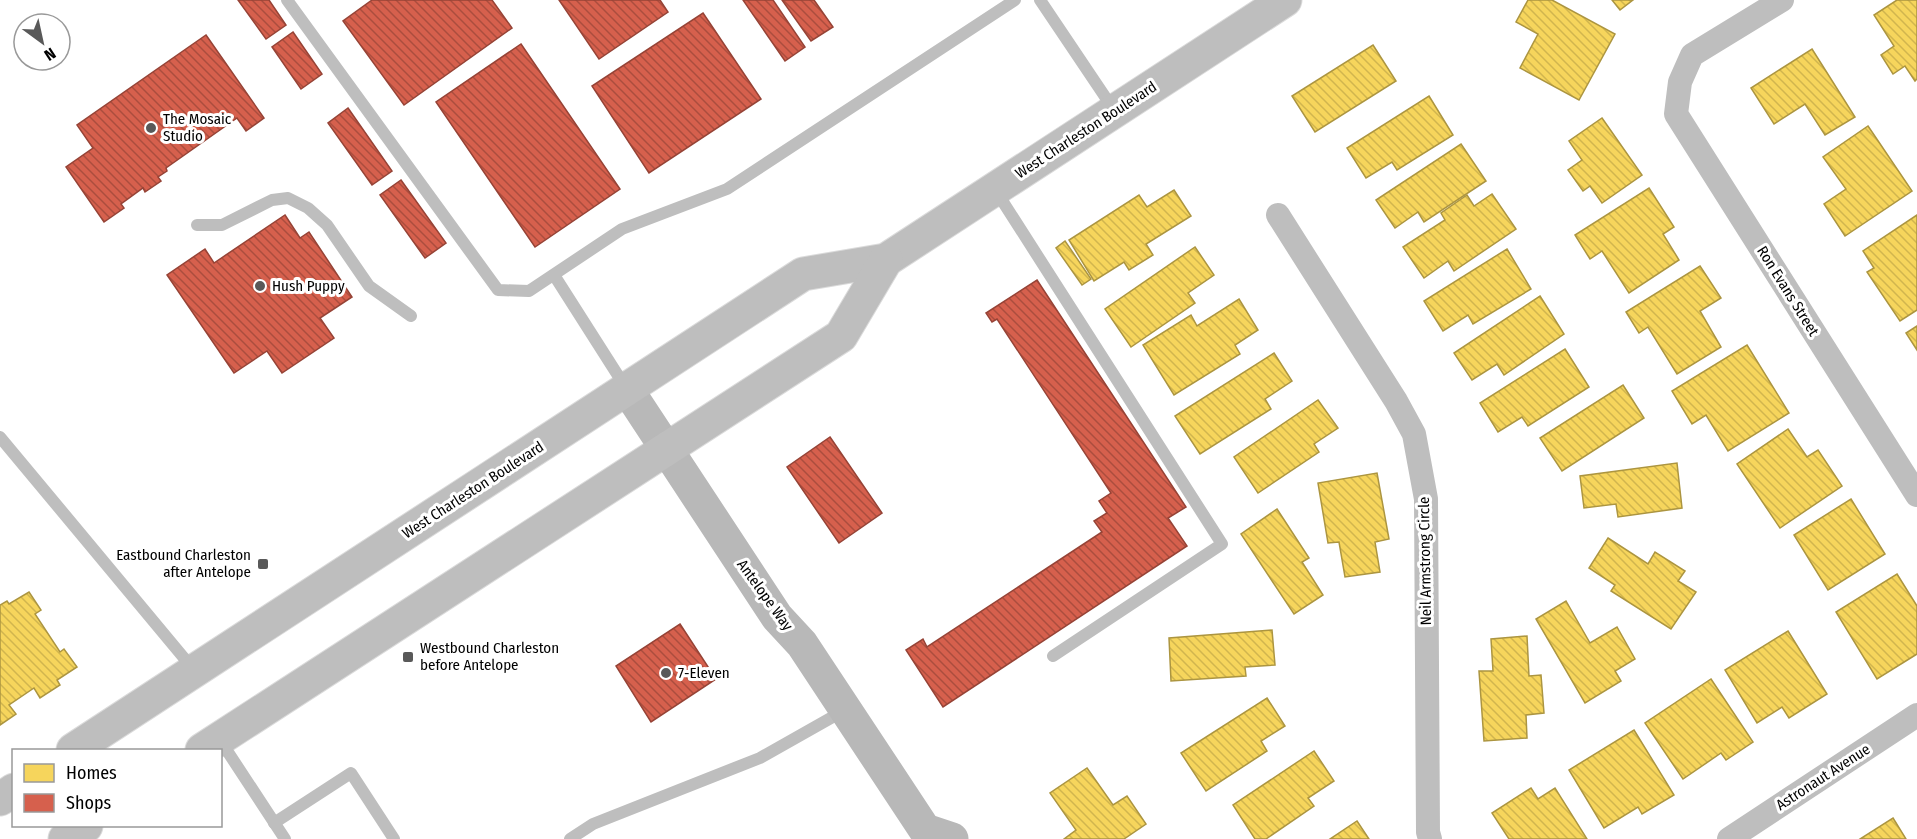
<svg xmlns="http://www.w3.org/2000/svg" width="1917" height="839" font-family="'Fira Sans Condensed',sans-serif">
	<style>
		.homes { fill: url(#homes-back-hatch); stroke: #ac9540; stroke-width: 1.5 }
		.shops { fill: url(#shops-back-hatch); stroke: #964336; stroke-width: 1.5 }
		.lines { fill: none; stroke-linecap: round; stroke-linejoin: round }
		.primary-casing { stroke: #dbdbdb; stroke-width: 35 }
		.lane { stroke: #bebebe; stroke-width: 12 }
		.street { stroke: #bebebe; stroke-width: 24 }
		.secondary { stroke: #b8b8b8; stroke-width: 33 }
		.primary { stroke: #bebebe; stroke-width: 33 }
		.poi-dot { fill: #595959; stroke: #fff; stroke-width: 2 }
		.labels { text-anchor: middle; dominant-baseline: central; stroke-width: 6; stroke-linejoin: round; paint-order: stroke }
		.poi-label { font-size: 15px; fill: #000; stroke: #fff; text-anchor: start }
		.street-label { font-size: 15px; fill: #000; stroke: #fff }
	</style>
	<defs>
		<pattern id="homes-back-hatch" width="6" height="6" patternUnits="userSpaceOnUse" patternTransform="scale(1.5)"><rect width="6" height="6" fill="#f6d55c"/><path d="M-1 5l2 2M0 0l6 6M5-1l2 2" fill="none" stroke="#d1b54e"/></pattern>
		<pattern id="shops-back-hatch" width="6" height="6" patternUnits="userSpaceOnUse" patternTransform="scale(1.5)"><rect width="6" height="6" fill="#d6604d"/><path d="M-1 5l2 2M0 0l6 6M5-1l2 2" fill="none" stroke="#ab4d3e"/></pattern>
	</defs>
	<rect width="100%" height="100%" fill="#fff"/>
	<g class="homes">
		<path d="M1528 0H1552L1615 34 1579 100 1520 68 1538 34 1516 22Z"/>
		<path d="M1612 0H1633L1620 10Z"/>
		<path d="M1897 0H1917V79L1915 81 1905 66 1893 74 1881 55 1894 46 1874 15Z"/>
		<path d="M1373 45 1396 81 1315 132 1292 96Z"/>
		<path d="M1812 49 1855 117 1825 135 1805 104 1774 124 1751 88Z"/>
		<path d="M1429 96 1453 135 1397 170 1392 162 1366 178 1347 148Z"/>
		<path d="M1602 118 1642 175 1602 203 1590 186 1583 191 1568 170 1582 160 1569 141Z"/>
		<path d="M1868 126 1912 191 1845 236 1824 204 1846 189 1823 157Z"/>
		<path d="M1461 144 1486 181 1424 222 1418 212 1395 228 1376 200Z"/>
		<path d="M1649 188 1674 227 1663 234 1679 260 1629 293 1602 251 1590 259 1575 235Z"/>
		<path d="M1174 190 1191 216 1146 244 1153 255 1129 270 1124 262 1094 281 1069 240 1139 195 1147 207Z"/>
		<path d="M1492 194 1516 229 1454 271 1448 261 1424 278 1403 247 1445 220 1441 213 1467 195 1474 206Z"/>
		<path d="M1917 215V310L1900 321 1867 272 1874 268 1863 251Z"/>
		<path d="M1065 241 1091 279 1082 285 1056 248Z"/>
		<path d="M1195 247 1214 275 1188 293 1195 303 1131 347 1105 309Z"/>
		<path d="M1507 249 1531 289 1473 324 1468 315 1443 331 1424 301Z"/>
		<path d="M1700 266 1721 298 1700 311 1721 347 1677 374 1648 327 1639 333 1626 312Z"/>
		<path d="M1540 296 1564 334 1504 375 1497 364 1472 380 1454 353Z"/>
		<path d="M1239 299 1258 330 1235 345 1240 354 1174 395 1143 345 1191 315 1197 326Z"/>
		<path d="M1917 326V350L1906 333Z"/>
		<path d="M1747 345 1789 413 1728 451 1706 415 1692 424 1672 391Z"/>
		<path d="M1565 349 1589 387 1528 426 1522 417 1498 432 1480 403Z"/>
		<path d="M1274 353 1292 381 1265 399 1271 409 1200 454 1175 416Z"/>
		<path d="M1623 385 1644 418 1562 471 1540 438Z"/>
		<path d="M1318 400 1338 428 1314 444 1319 452 1258 493 1234 457Z"/>
		<path d="M1788 429 1807 457 1818 450 1842 486 1780 528 1737 464Z"/>
		<path d="M1677 463 1682 508 1618 517 1616 504 1584 508 1580 476Z"/>
		<path d="M1377 473 1389 539 1375 542 1380 572 1345 577 1339 542 1328 543 1318 483Z"/>
		<path d="M1851 499 1885 554 1828 590 1794 535Z"/>
		<path d="M1277 509 1309 558 1302 562 1323 595 1294 614 1241 534Z"/>
		<path d="M1608 538 1648 564 1655 552 1685 571 1678 581 1696 592 1671 629 1611 591 1615 585 1589 568Z"/>
		<path d="M1897 574 1917 606V654L1877 679 1836 612Z"/>
		<path d="M29 592 41 610 35 614 60 652 64 649 77 667 57 680 60 685 40 698 34 688 9 705 16 714 0 725V605L7 601 9 604Z"/>
		<path d="M1566 601 1590 643 1617 627 1635 659 1615 671 1621 681 1585 703 1536 619Z"/>
		<path d="M1272 630 1275 665 1245 667 1246 676 1171 681 1169 638Z"/>
		<path d="M1788 631 1827 694 1789 718 1782 707 1757 723 1725 670Z"/>
		<path d="M1527 636 1529 676 1541 675 1544 713 1526 715 1527 738 1484 741 1479 671H1493L1491 639Z"/>
		<path d="M1711 679 1753 742 1726 760 1721 753 1683 779 1645 723Z"/>
		<path d="M1267 698 1285 726 1261 741 1267 751 1206 791 1181 753Z"/>
		<path d="M1634 730 1674 795 1642 814 1638 807 1604 828 1569 770Z"/>
		<path d="M1314 751 1334 781 1308 798 1314 806 1266 839H1255L1233 805Z"/>
		<path d="M1087 768 1113 805 1127 796 1146 824 1124 839H1064L1076 830 1050 793Z"/>
		<path d="M1531 788 1538 799 1555 788 1587 839H1509L1492 813Z"/>
		<path d="M1893 818 1906 839H1860Z"/>
		<path d="M1357 821 1369 839H1330Z"/>
	</g>
	<g class="shops">
		<path d="M238 0H269L286 25 266 39Z"/>
		<path d="M372 0H492L512 28 404 105 343 21Z"/>
		<path d="M559 0H660L668 12 599 59Z"/>
		<path d="M743 0H773L805 47 785 61Z"/>
		<path d="M782 0H814L833 27 811 41Z"/>
		<path d="M703 13 761 99 649 173 592 86Z"/>
		<path d="M293 32 322 74 301 89 272 47Z"/>
		<path d="M206 35 264 118 246 131 237 118 166 168 167 171 158 177 161 181 145 192 143 188 121 204 124 208 104 222 66 167 93 148 77 125Z"/>
		<path d="M521 44 620 189 535 247 436 102Z"/>
		<path d="M348 108 392 171 372 185 328 123Z"/>
		<path d="M401 180 446 243 425 258 380 195Z"/>
		<path d="M285 215 300 238 309 232 352 297 320 318 334 338 282 373 267 351 234 373 167 275 205 249 214 263Z"/>
		<path d="M1037 280 1186 507 1168 518 1187 546 943 707 906 650 923 639 927 647 1102 532 1094 521 1107 513 1099 501 1111 493 997 319 992 322 986 313Z"/>
		<path d="M830 437 882 513 839 543 787 467Z"/>
		<path d="M680 624 716 679 651 722 616 666Z"/>
	</g>
	<g class="lines">
		<g class="primary-casing">
			<g id="primary">
				<path d="M73 750 803 274 886 260 1285 0"/>
				<path d="M202 750 841 336 886 260"/>
				<path d="M0 799 14 790"/>
				<path d="M65 839 86 826"/>
			</g>
		</g>
		<g class="lane">
			<path d="M287 0 498 290 529 291 622 229 727 189 1015 0"/>
			<path d="M1040 0 1114 110"/>
			<path d="M996 191 1222 544 1053 656"/>
			<path d="M197 225H222L272 200 288 198 308 208 327 225 369 286 411 316"/>
			<path d="M554 275 626 388"/>
			<path d="M0 437 194 670"/>
			<path d="M220 740 285 839"/>
			<path d="M274 823 351 773 394 839"/>
			<path d="M570 839 593 824 760 758 845 710"/>
		</g>
		<g class="street">
			<path d="M1782 0 1692 55 1680 82 1676 114 1917 495"/>
			<path d="M1278 215 1396 401 1414 434 1426 499 1428 832 1430 839"/>
			<path d="M1729 839 1917 715"/>
		</g>
		<path class="secondary" d="M627 389 777 617 802 644 925 830 952 839"/>
		<use href="#primary" class="primary"/>
	</g>
	<g class="poi-dot">
		<circle cx="151" cy="128" r="6"/>
		<circle cx="260" cy="286" r="6"/>
		<rect x="257" y="558" width="12" height="12" rx="3"/>
		<rect x="402" y="651" width="12" height="12" rx="3"/>
		<circle cx="666" cy="673" r="6"/>
	</g>
	<g class="labels">
		<g class="poi-label">
			<text x="163" y="119">The Mosaic<tspan x="163" dy="17">Studio</tspan></text>
			<text x="272" y="286">Hush Puppy</text>
			<text x="251" y="555" text-anchor="end">Eastbound Charleston<tspan x="251" dy="17">after Antelope</tspan></text>
			<text x="420" y="648">Westbound Charleston<tspan x="420" dy="17">before Antelope</tspan></text>
			<text x="678" y="673">7-Eleven</text>
		</g>
		<g class="street-label">
			<text transform="translate(1086 130) rotate(-33)">West Charleston Boulevard</text>
			<text transform="translate(1788 291) rotate(58)">Ron Evans Street</text>
			<text transform="translate(473 490) rotate(-33)">West Charleston Boulevard</text>
			<text transform="translate(1425 561) rotate(-91)">Neil Armstrong Circle</text>
			<text transform="translate(765 595) rotate(54)">Antelope Way</text>
			<text transform="translate(1823 777) rotate(-33)">Astronaut Avenue</text>
		</g>
	</g>
	<rect x="12" y="749" width="210" height="78" fill="#ffffff" stroke="#999999" stroke-width="1.5"/>
	<rect x="24" y="764" width="30" height="18" fill="#f6d55c" stroke="#999999" stroke-width="1.5"/>
	<text x="66" y="779" font-size="18" fill="#000000">Homes</text>
	<rect x="24" y="794" width="30" height="18" fill="#d6604d" stroke="#999999" stroke-width="1.5"/>
	<text x="66" y="809" font-size="18" fill="#000000">Shops</text>
	<g transform="translate(42 42) rotate(147)"><circle r="28" fill="#ffffff" stroke="#999999" stroke-width="1.5"/>
	<path d="M0-4.5L10 22L0 15L-10 22Z" fill="#595959"/>
	<text y="-9" font-size="16" font-weight="bold" text-anchor="middle" fill="#000000">N</text>
	</g>
</svg>
